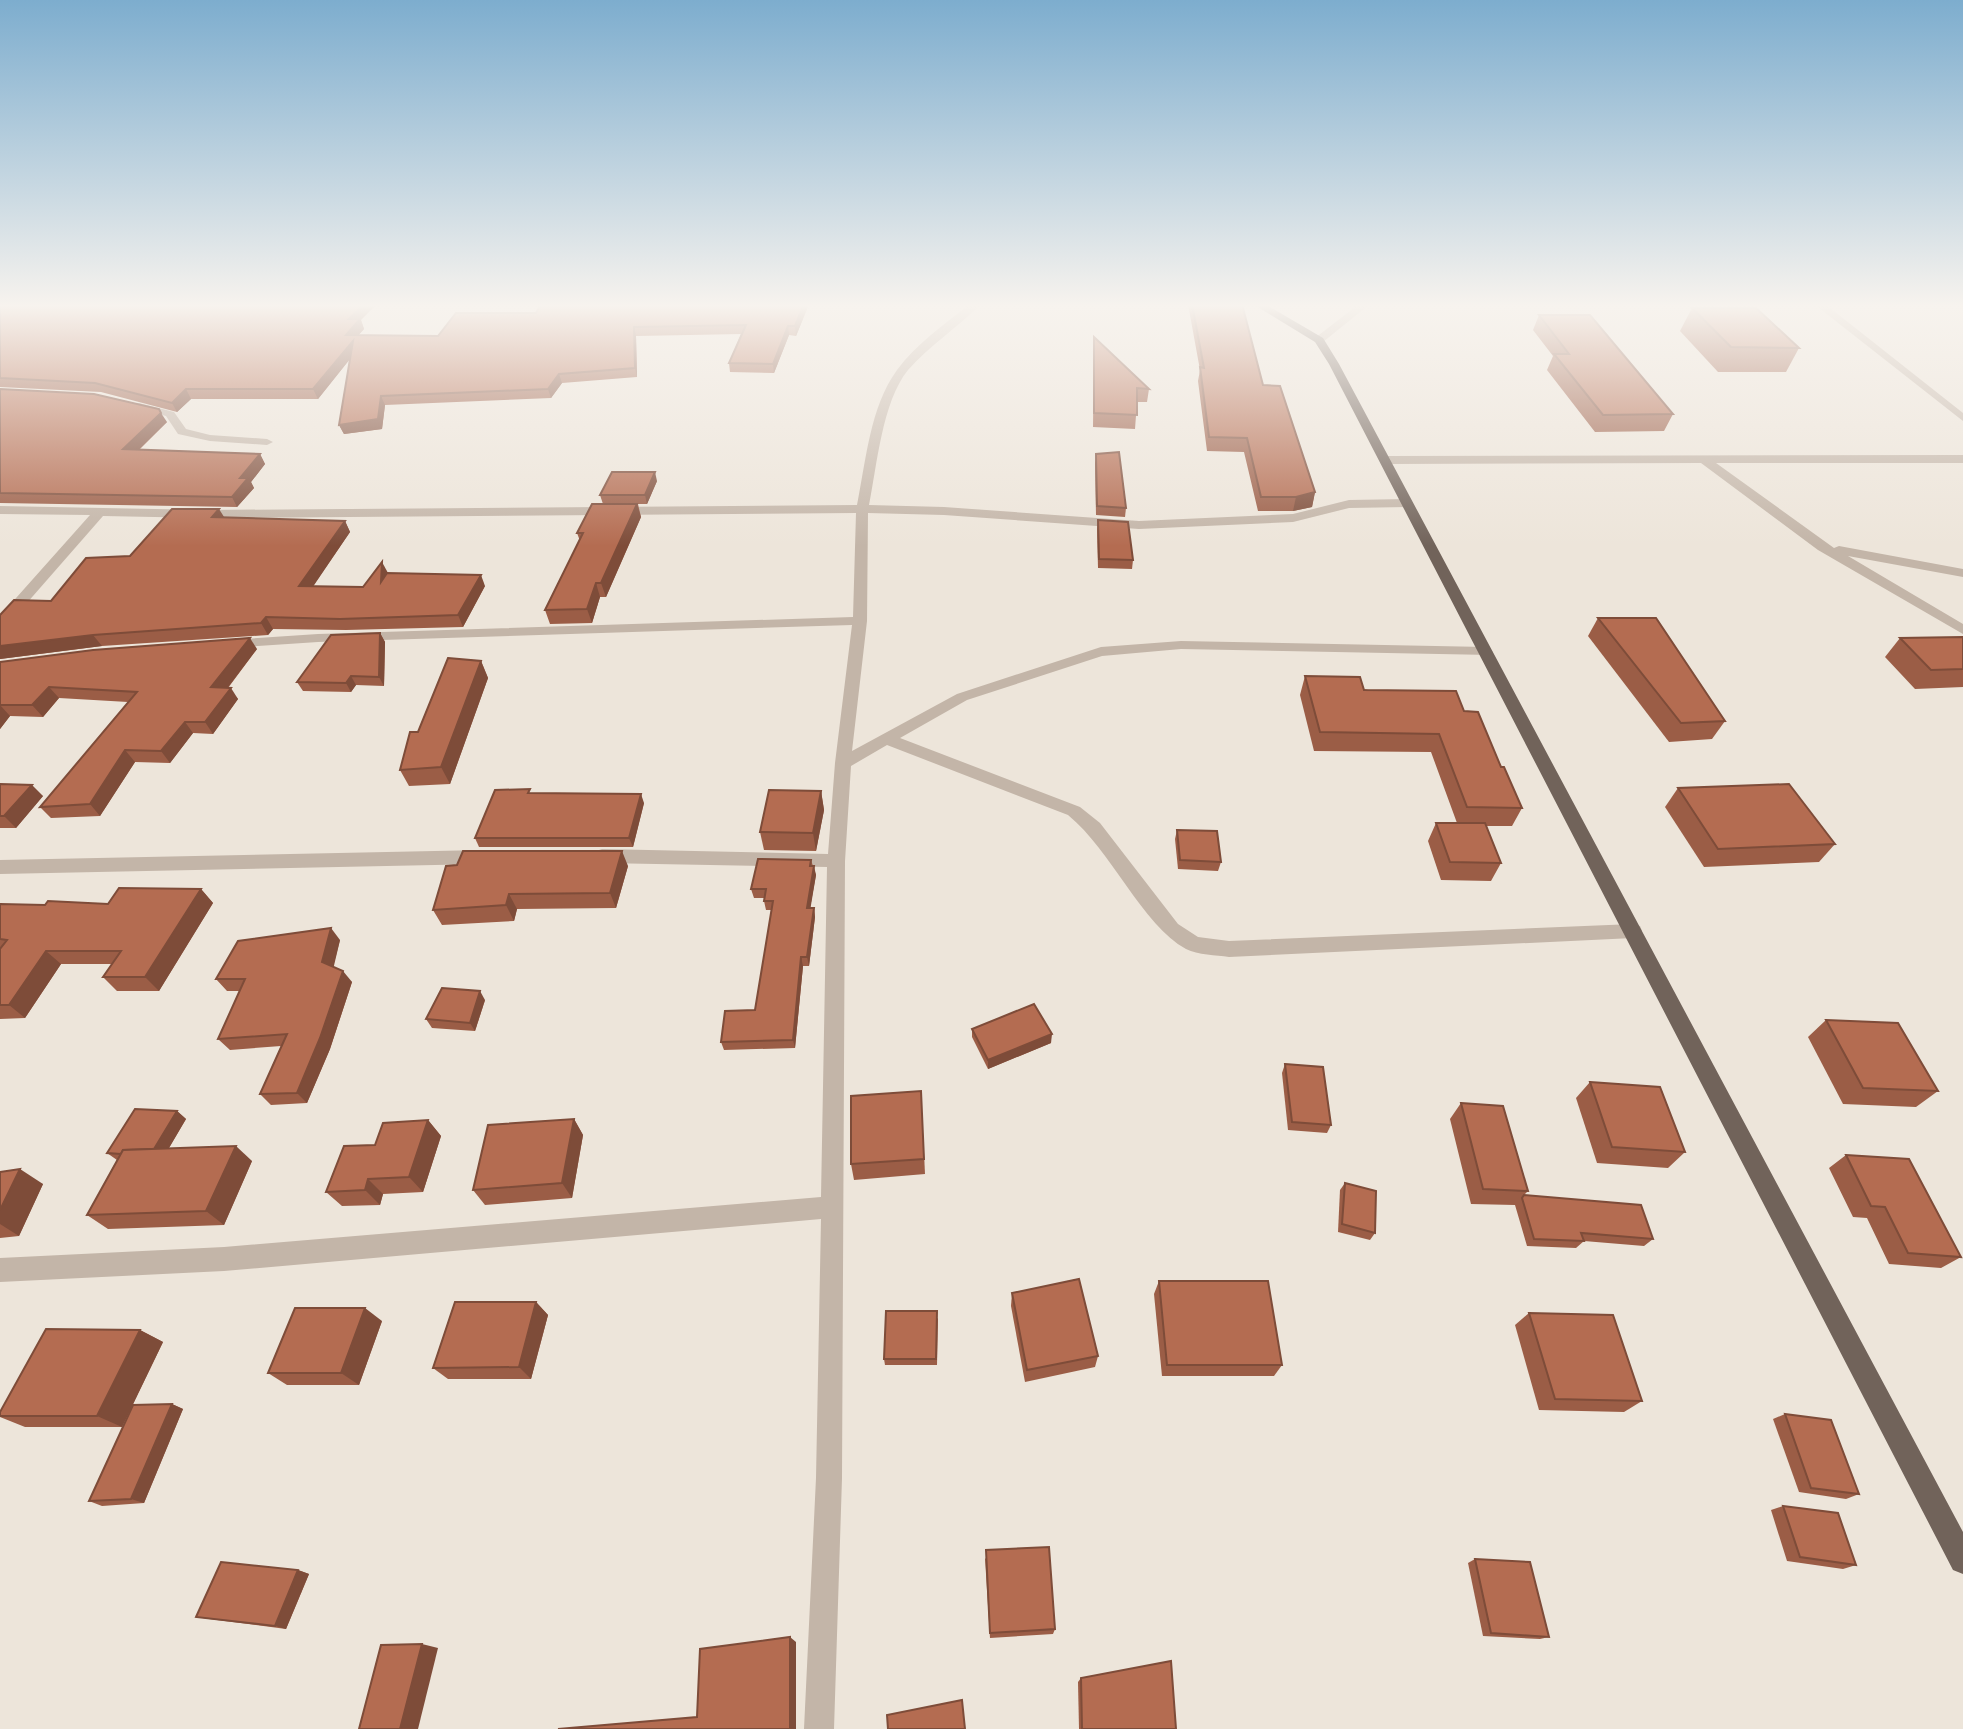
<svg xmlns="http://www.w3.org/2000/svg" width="1963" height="1729" font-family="Signika,sans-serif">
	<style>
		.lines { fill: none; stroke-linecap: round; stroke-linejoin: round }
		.minor { fill: #c3b5a8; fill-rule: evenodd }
		.major { fill: #71635a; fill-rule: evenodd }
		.wall { fill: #9b5d46 }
		.shaded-wall { fill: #7e4c39 }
		.building { fill: #b46c51; stroke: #7e4c39; stroke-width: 2 }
	</style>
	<rect width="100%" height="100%" fill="#ede5da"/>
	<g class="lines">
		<g class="minor">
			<path d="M970 304H981C957 328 930 345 908 370 882 402 877 466 869 505L944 507 1139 521 1293 514 1349 500 1407 499 1413 503 1407 507 1349 508 1293 522 1139 529 944 515 868 513 867 621 852 751 957 694 1101 647 1181 641 1486 647 1493 652 1491 655 1181 649 1102 656 967 700 900 738 1080 807 1100 823 1178 924 1198 937 1229 941 1633 924 1640 926 1642 931 1640 936 1633 938 1229 957C1216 955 1198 955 1186 949 1142 925 1112 851 1068 815L887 745 851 766 845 861 842 1478 834 1729H804L816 1478 821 1219 224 1271 0 1282V1258L224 1247 821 1197 827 867 602 863 596 861 593 856 596 851 602 849 828 854 835 763 852 625 318 642 230 648 223 644 230 640 318 634 853 617 856 513 206 518 103 516 5 628 0 629V616L90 515 0 514V506L206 510 857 505C866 461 870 407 897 370 916 344 945 324 970 304Z"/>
			<path d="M1359 304H1370L1323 342H1315V338Z"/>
			<path d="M1814 304H1825L1963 413V421Z"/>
			<path d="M139 403 174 412 186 429 210 435 267 439 273 442 267 445 210 441 178 434 166 416 135 408V404Z"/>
			<path d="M1963 455V463H1716L1834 548 1839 546 1963 569V577L1848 556 1963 624V634L1818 550 1701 463 1385 464 1379 460 1385 456Z"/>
			<path d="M483 850 489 852 492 857 489 862 483 864 0 874V860Z"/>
		</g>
		<path class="major" d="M1253 304H1265L1323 338 1339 364 1963 1532V1574L1953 1570 1329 364 1315 342Z"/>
	</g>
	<g class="wall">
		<path d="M0 304 361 320 364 329 358 335 438 336 536 313 809 304 796 336 789 335 774 373 730 372 729 363 741 334 636 336 637 377 562 383 551 398 385 405 382 429 344 434 339 425 350 359 318 399H191L177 412 101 392 0 387Z"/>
		<path d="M1188 304H1242L1263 385 1315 492 1312 507 1293 511H1258L1244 452 1207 451 1198 381 1200 370Z"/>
		<path d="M1692 308 1799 348 1786 372H1718L1680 331Z"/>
		<path d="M1539 315 1673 414 1664 431 1595 432 1547 370 1553 356 1533 330Z"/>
		<path d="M1094 337 1149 389 1147 402H1137L1135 429 1093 427Z"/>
		<path d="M0 389 167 422 139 450 260 454 265 464 251 482 254 488 237 507 0 503Z"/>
		<path d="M1096 454 1126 508 1125 517 1096 515 1095 463Z"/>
		<path d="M657 481 647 504H638L641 517 606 597H600L592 623 550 624 545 610 580 541 577 533 603 504 600 495Z"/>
		<path d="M224 517 345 521 350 532 313 586 363 587 388 573 485 586 463 627 346 630 273 629 268 635 102 646 0 659V615L51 601 130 556Z"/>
		<path d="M1098 520 1133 560 1132 569 1098 568 1097 529Z"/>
		<path d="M1598 618 1725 721 1712 739 1669 742 1588 636Z"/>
		<path d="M380 633 385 642 384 686 356 685 351 692 303 691 297 682Z"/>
		<path d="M1963 637V687L1915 689 1885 657 1900 638Z"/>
		<path d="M257 649 228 688 238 699 213 734 193 733 170 763 135 762 100 816 51 818 40 807 128 702 59 698 43 717 10 716 0 729V662Z"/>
		<path d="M481 661 488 678 450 784 409 786 400 770Z"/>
		<path d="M1305 676 1464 711 1501 767 1522 808 1512 826H1486L1501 863 1491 881 1441 880 1428 841 1436 823H1457L1431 752 1314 751 1300 695Z"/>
		<path d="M0 784 43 796 16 828H0Z"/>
		<path d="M1678 788 1835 844 1819 862 1704 867 1665 807Z"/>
		<path d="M821 791 824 810 816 851 764 850 760 832Z"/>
		<path d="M531 793 644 803 633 847H479L475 838Z"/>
		<path d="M1177 830 1221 862 1218 871 1178 869 1175 839Z"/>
		<path d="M811 860 816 875 810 908H814L815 917 809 966H803L795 1048 724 1050 721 1042 755 1010 772 910H766L764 901 765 898H754L751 889Z"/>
		<path d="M628 866 616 908 517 909 514 921 442 925 433 910Z"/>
		<path d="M201 889 213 903 159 991H117L103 977 112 964H61L25 1018 0 1019V904L45 905 108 904Z"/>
		<path d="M340 940 333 967 352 982 330 1049 307 1103 271 1105 260 1094 281 1046 230 1050 218 1039 240 991H227L216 979Z"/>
		<path d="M485 1000 475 1031 432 1028 426 1019Z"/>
		<path d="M1826 1020 1938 1091 1916 1107 1843 1104 1808 1037Z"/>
		<path d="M972 1029 1051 1043 988 1069 972 1037Z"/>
		<path d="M1285 1064 1331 1125 1327 1133 1288 1130 1282 1073Z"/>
		<path d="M1590 1082 1685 1152 1668 1168 1597 1163 1576 1098Z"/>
		<path d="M921 1091 925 1174 854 1180 851 1164Z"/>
		<path d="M1461 1103 1528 1191 1524 1195 1653 1239 1644 1246 1584 1241 1576 1248 1527 1246 1515 1205 1471 1204 1450 1119Z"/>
		<path d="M177 1111 186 1119 169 1148 252 1161 224 1225 108 1229 87 1215 117 1160 107 1153Z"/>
		<path d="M574 1119 583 1135 572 1198 485 1205 473 1190Z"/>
		<path d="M428 1120 441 1136 423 1192 383 1194 380 1205 342 1206 326 1192 375 1145Z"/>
		<path d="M1846 1155 1961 1257 1941 1268 1889 1264 1867 1218 1853 1217 1829 1168Z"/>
		<path d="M0 1172 43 1184 19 1236 0 1238Z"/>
		<path d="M1345 1183 1375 1233 1370 1240 1338 1232 1340 1190Z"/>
		<path d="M1159 1281 1282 1365 1274 1376H1162L1154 1294Z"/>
		<path d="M1012 1293 1098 1356 1095 1367 1025 1382 1011 1306Z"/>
		<path d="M536 1302 548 1315 531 1379H448L433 1368Z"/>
		<path d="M1529 1313 1642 1401 1624 1412 1539 1410 1515 1325Z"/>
		<path d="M938 1318 937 1365H885L884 1359Z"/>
		<path d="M382 1321 359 1385H287L268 1373Z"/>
		<path d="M140 1330 163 1342 122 1427H25L0 1417Z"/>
		<path d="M172 1404 183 1409 144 1503 102 1506 89 1501Z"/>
		<path d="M1785 1414 1859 1494 1846 1499 1799 1492 1773 1419Z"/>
		<path d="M1783 1506 1856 1565 1843 1569 1787 1561 1771 1510Z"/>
		<path d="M985 1558 1055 1629 1053 1634 990 1638Z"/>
		<path d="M1475 1559 1549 1637 1540 1639 1483 1636 1468 1563Z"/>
		<path d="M298 1570 309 1574 286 1629 209 1619 196 1617Z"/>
		<path d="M1081 1678 1176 1729H1079L1078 1682Z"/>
	</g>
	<g class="shaded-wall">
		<path d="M364 304H377L361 320 364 329 350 345 346 335 349 319Z"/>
		<path d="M804 304H809L796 336 795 326Z"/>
		<path d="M788 326 789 335 774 373 773 364Z"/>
		<path d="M634 327 636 336 637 377 635 368Z"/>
		<path d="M353 341 357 350 318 399 313 389Z"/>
		<path d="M559 374 562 383 551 398 548 389Z"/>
		<path d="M186 389 191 399 177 412 172 403Z"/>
		<path d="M381 396 385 405 382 429 344 434 339 425Z"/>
		<path d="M161 413 167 422 129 459 123 449Z"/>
		<path d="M260 454 265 464 251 482 254 488 237 507 232 497 240 478Z"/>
		<path d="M655 472 657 481 647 504 645 495Z"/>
		<path d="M1315 492 1312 507 1293 511 1296 497Z"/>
		<path d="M637 504 641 517 606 597 601 583Z"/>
		<path d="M219 509 226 520 212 517Z"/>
		<path d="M345 521 350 532 306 597 299 586Z"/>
		<path d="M382 562 388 573 381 582Z"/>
		<path d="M481 575 485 586 463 627 458 615Z"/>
		<path d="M596 583 600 597 592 623 587 609Z"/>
		<path d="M266 617 273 629 268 635 261 623Z"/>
		<path d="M380 633 385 642 384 686 379 677Z"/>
		<path d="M93 635 102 646 0 659V646Z"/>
		<path d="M250 638 257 649 219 699 211 687Z"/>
		<path d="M481 661 488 678 450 784 441 767Z"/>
		<path d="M351 676 356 685 351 692 346 683Z"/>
		<path d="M49 687 59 698 43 717 32 705Z"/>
		<path d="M231 688 238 699 213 734 205 722Z"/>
		<path d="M0 705 10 716 0 729Z"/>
		<path d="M185 722 193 733 170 763 161 751Z"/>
		<path d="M125 750 135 762 100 816 90 804Z"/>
		<path d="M32 785 43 796 16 828 4 816Z"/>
		<path d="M821 791 824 810 816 851 813 833Z"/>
		<path d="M641 794 644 803 633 847 629 838Z"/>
		<path d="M622 851 628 866 616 908 610 893Z"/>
		<path d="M814 866 816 875 809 917 807 908Z"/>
		<path d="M201 889 213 903 159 991 145 977Z"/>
		<path d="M509 894 517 909 514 921 506 905Z"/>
		<path d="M814 908 815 917 809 966 807 957Z"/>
		<path d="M331 928 340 940 332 974 322 962Z"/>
		<path d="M46 951 61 964 25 1018 9 1005Z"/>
		<path d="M801 957 803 966 795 1048 793 1040Z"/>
		<path d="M343 971 352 982 330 1049 307 1103 297 1093Z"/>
		<path d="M480 991 485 1000 475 1031 470 1023Z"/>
		<path d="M1052 1034 1051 1043 988 1069V1060Z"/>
		<path d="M177 1111 186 1119 160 1163 150 1155Z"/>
		<path d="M574 1119 583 1135 572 1198 562 1183Z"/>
		<path d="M428 1120 441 1136 423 1192 409 1177Z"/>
		<path d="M236 1146 252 1161 224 1225 206 1211Z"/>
		<path d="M20 1169 43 1184 19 1236 0 1224V1210Z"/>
		<path d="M368 1179 383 1194 380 1205 365 1190Z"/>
		<path d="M536 1302 548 1315 531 1379 519 1367Z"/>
		<path d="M365 1308 382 1321 359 1385 341 1373Z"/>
		<path d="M140 1330 163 1342 122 1427 97 1416Z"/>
		<path d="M172 1404 183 1409 144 1503 131 1499Z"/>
		<path d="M298 1570 309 1574 286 1629 275 1626Z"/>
		<path d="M790 1637 796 1642V1729H790Z"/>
		<path d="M422 1644 438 1648 418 1729H400Z"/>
	</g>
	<g class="building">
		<path d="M0 304H364L349 319H360L346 335 438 336 456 313H536L541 304H804L795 326H788L773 364 729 363 746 325 634 327 635 368 559 374 548 389 381 396 378 419 339 425 353 341 313 389H186L172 403 95 383 0 378Z"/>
		<path d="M1192 304H1242L1263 385 1280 386 1315 492 1296 497H1261L1247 438 1209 437 1200 367 1204 368Z"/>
		<path d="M1692 308H1756L1799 348 1731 347Z"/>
		<path d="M1539 315H1590L1673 414 1603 415 1554 354H1569Z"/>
		<path d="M1094 337 1149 389 1137 388V415L1094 413Z"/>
		<path d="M0 389 94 394 159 409 161 413 123 449 260 454 240 478H248L232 497 0 493Z"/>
		<path d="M1119 452 1126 508 1097 506 1096 454Z"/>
		<path d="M612 472H655L645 495H600Z"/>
		<path d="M592 504H637L601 583H596L587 609 545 610 583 533H577Z"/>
		<path d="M172 509H219L212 517 345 521 299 586 363 587 382 562 381 582 387 573 481 575 458 615 340 619 266 617 261 623 93 635 0 646V615L14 600 51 601 86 558 130 556Z"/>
		<path d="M1098 520 1128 522 1133 560 1099 559Z"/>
		<path d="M1598 618H1656L1725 721 1681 723Z"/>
		<path d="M380 633 379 677 351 676 346 683 297 682 331 635Z"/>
		<path d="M1963 637V669L1931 670 1900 638Z"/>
		<path d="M250 638 211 687 231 688 205 722H185L161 751 125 750 90 804 40 807 137 692 49 687 32 705H0V662L93 650Z"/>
		<path d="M448 658 481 661 441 767 400 770 410 732H418Z"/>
		<path d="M1305 676 1360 677 1364 690 1456 691 1464 711 1478 712 1501 767H1504L1522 808 1467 807 1439 734 1320 732Z"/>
		<path d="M0 784 32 785 4 816H0Z"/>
		<path d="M1789 784 1835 844 1718 849 1678 788Z"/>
		<path d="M530 789 528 793 641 794 629 838H475L495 790Z"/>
		<path d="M769 790 821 791 813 833 760 832Z"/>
		<path d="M1436 823H1485L1501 863 1450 862Z"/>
		<path d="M1177 830 1217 831 1221 862 1180 860Z"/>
		<path d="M463 851H622L610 893 509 894 506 905 433 910 446 866 457 865Z"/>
		<path d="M758 859 811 860 810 866H814L807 908H814L807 957H801L793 1040 721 1042 725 1011 755 1010 773 901H764L766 889H751Z"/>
		<path d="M119 888 201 889 145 977H103L121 951H46L9 1005H0V949L7 940 0 939V904L45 905 48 901 108 904Z"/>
		<path d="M331 928 322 962 343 971 320 1038 297 1093 260 1094 287 1034 218 1039 245 979H216L238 941Z"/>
		<path d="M442 988 480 991 470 1023 426 1019Z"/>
		<path d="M1034 1004 1052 1034 988 1060 972 1029Z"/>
		<path d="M1826 1020 1898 1023 1938 1091 1863 1088Z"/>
		<path d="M1285 1064 1323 1067 1331 1125 1292 1122Z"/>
		<path d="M1590 1082 1660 1087 1685 1152 1612 1147Z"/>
		<path d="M921 1091 924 1159 851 1164V1096Z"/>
		<path d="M1461 1103 1503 1106 1528 1191 1483 1189Z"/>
		<path d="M135 1109 177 1111 154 1149 123 1150 121 1154 107 1153Z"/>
		<path d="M574 1119 562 1183 473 1190 488 1125Z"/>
		<path d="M428 1120 409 1177 368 1179 365 1190 326 1192 344 1146 375 1145 383 1123Z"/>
		<path d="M236 1146 206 1211 87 1215 123 1150Z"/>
		<path d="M1846 1155 1909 1159 1961 1257 1908 1253 1885 1207 1871 1206Z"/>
		<path d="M20 1169 0 1210V1172Z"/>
		<path d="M1345 1183 1376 1191 1375 1233 1342 1224Z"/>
		<path d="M1524 1195 1641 1205 1653 1239 1581 1233 1584 1241 1534 1239 1522 1198Z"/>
		<path d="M1079 1279 1098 1356 1027 1370 1012 1293Z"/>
		<path d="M1159 1281H1268L1282 1365H1167Z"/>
		<path d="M455 1302H536L519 1367 433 1368Z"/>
		<path d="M295 1308H365L341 1373H268Z"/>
		<path d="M886 1311H937L936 1359H884Z"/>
		<path d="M1529 1313 1613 1315 1642 1401 1555 1399Z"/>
		<path d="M46 1329 140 1330 97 1416H0V1412Z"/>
		<path d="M172 1404 131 1499 89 1501 133 1405Z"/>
		<path d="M1785 1414 1831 1420 1859 1494 1811 1488Z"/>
		<path d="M1783 1506 1838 1513 1856 1565 1800 1557Z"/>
		<path d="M1049 1547 1055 1629 990 1633 986 1550Z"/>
		<path d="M1475 1559 1530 1562 1549 1637 1491 1633Z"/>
		<path d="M221 1562 298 1570 275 1626 196 1617Z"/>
		<path d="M790 1637V1729H558L697 1717 700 1649Z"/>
		<path d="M422 1644 400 1729H359L381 1645Z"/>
		<path d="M1171 1661 1176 1729H1082L1081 1678Z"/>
		<path d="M962 1700 965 1729H888L887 1715Z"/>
	</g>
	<linearGradient id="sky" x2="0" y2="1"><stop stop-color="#7dadce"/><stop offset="0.56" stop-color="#f7f3ee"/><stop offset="1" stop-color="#f7f3ee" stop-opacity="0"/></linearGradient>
	<rect width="1963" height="546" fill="url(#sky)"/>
</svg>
